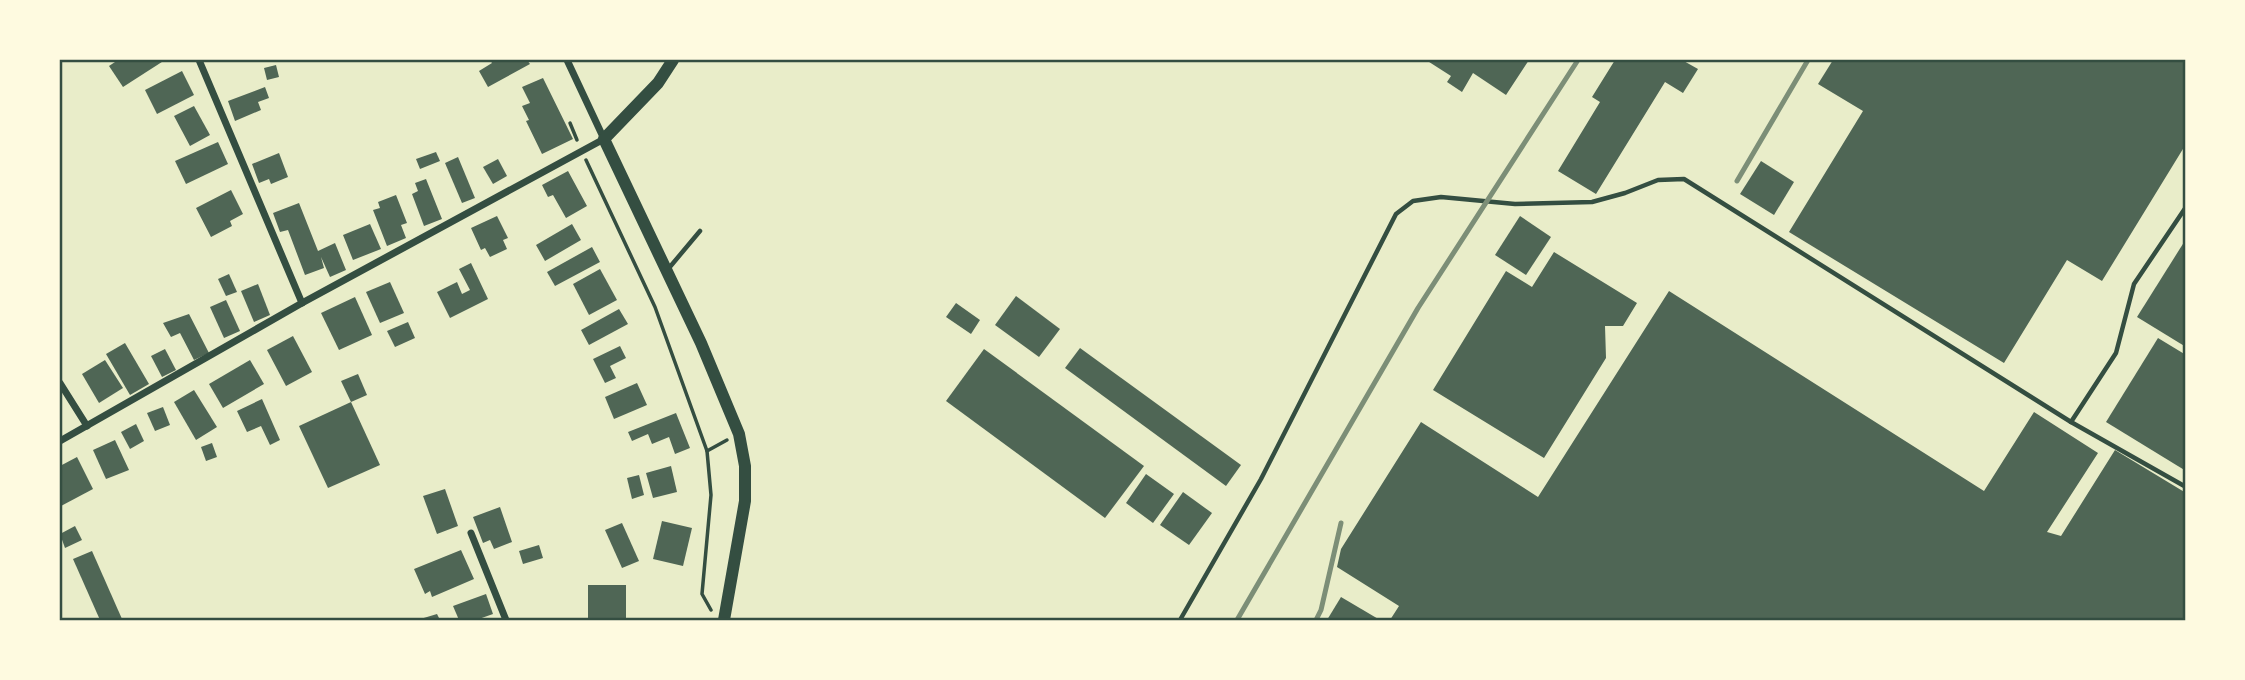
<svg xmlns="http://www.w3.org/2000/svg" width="2245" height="680" font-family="Raleway,sans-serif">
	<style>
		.building { fill: #4f6655 }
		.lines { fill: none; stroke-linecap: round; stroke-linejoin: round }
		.path { stroke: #344e41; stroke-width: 3.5 }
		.service { stroke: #344e41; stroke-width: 4.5 }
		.minor { stroke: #344e41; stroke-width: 7 }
		.secondary { stroke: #344e41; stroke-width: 12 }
		.rail { stroke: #7c8e77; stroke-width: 5 }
		.neatline { fill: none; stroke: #344e41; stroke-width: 2.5 }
	</style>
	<rect width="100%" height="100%" fill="#e9edc9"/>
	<g class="building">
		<path d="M118 60H165L123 87 109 66Z"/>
		<path d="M490 60H527L530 64 488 87 479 71 492 63Z"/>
		<path d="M1426 60H1529L1506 95 1473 73 1462 92 1447 82 1451 76Z"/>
		<path d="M1615 60H1682L1698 69 1683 93 1665 82 1596 194 1558 171 1600 102 1592 97Z"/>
		<path d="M1833 60H2186V144L2102 281 2067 260 2004 363 1789 232 1863 111 1818 84Z"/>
		<path d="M276 65 279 77 267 80 264 68Z"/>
		<path d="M182 71 194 95 157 114 145 90Z"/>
		<path d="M543 78 573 139 542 154 526 121 529 120 522 106 530 103 522 87Z"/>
		<path d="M265 87 269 98 258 102 261 110 235 121 228 101Z"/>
		<path d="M194 106 210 135 190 146 174 116Z"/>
		<path d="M218 142 228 164 186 184 175 161Z"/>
		<path d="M436 152 440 161 420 169 416 159Z"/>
		<path d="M279 153 288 177 271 184 269 179 259 183 252 164Z"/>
		<path d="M458 157 475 198 462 203 445 163Z"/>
		<path d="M498 159 507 176 493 184 483 167Z"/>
		<path d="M1761 161 1794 182 1774 215 1740 194Z"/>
		<path d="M568 171 587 206 566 218 553 195 548 197 542 185Z"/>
		<path d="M426 179 442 219 424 226 412 194 418 191 415 183Z"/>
		<path d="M231 190 243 214 230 221 232 226 211 237 196 208Z"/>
		<path d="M396 195 407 223 401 225 406 238 387 246 373 210 380 208 378 202Z"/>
		<path d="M299 203 318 251 335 243 346 270 330 277 321 257 324 268 305 275 288 230 280 232 273 213Z"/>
		<path d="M497 216 508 238 503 240 507 249 490 257 485 248 481 250 471 228Z"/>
		<path d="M1520 216 1551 237 1526 275 1495 255Z"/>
		<path d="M370 224 381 249 353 260 343 235Z"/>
		<path d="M572 224 581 240 545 261 536 245Z"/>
		<path d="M2186 239V347L2137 317Z"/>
		<path d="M592 247 600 262 555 286 547 272Z"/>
		<path d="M1554 252 1637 303 1623 326H1605L1606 358 1544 458 1433 390 1506 271 1532 287Z"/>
		<path d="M471 263 488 299 450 318 437 292 457 282 462 294 470 290 459 269Z"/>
		<path d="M600 269 617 300 589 315 573 284Z"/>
		<path d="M229 274 237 292 226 296 218 279Z"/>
		<path d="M390 282 404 313 380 323 366 292Z"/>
		<path d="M258 284 270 315 254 322 241 291Z"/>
		<path d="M1669 291 1984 491 2034 412 2098 453 2047 532 2061 536 2115 450 2186 493V620H1390L1399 606 1337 567 1341 549 1421 422 1538 497Z"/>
		<path d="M1016 296 1060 329 1039 357 995 325Z"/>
		<path d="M355 297 372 335 339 350 321 313Z"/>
		<path d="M226 300 240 331 224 338 210 307Z"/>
		<path d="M956 303 980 320 971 334 946 317Z"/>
		<path d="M619 309 628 324 589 345 581 330Z"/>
		<path d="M189 314 209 353 194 360 180 333 171 337 163 323Z"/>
		<path d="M408 322 415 338 395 347 387 331Z"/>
		<path d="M293 336 312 372 286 386 267 350Z"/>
		<path d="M2158 338 2186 355V471L2106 422Z"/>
		<path d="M125 343 149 384 130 395 106 354Z"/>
		<path d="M620 346 626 358 610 366 616 378 605 383 593 359Z"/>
		<path d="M1080 348 1241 465 1226 486 1065 368Z"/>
		<path d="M165 349 176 370 162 377 151 356Z"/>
		<path d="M984 349 1144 466 1105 518 946 401Z"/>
		<path d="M105 360 123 388 99 403 82 374Z"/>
		<path d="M250 360 264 384 223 408 209 384Z"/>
		<path d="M358 374 367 395 351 402 341 381Z"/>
		<path d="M637 383 647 405 614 419 605 397Z"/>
		<path d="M194 390 217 427 196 440 174 402Z"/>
		<path d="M262 399 280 440 270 445 261 426 247 432 237 411Z"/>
		<path d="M351 402 380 465 328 488 299 426Z"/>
		<path d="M163 407 170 425 155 431 147 413Z"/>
		<path d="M676 413 690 448 675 454 669 437 652 444 648 434 632 441 628 432Z"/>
		<path d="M136 424 144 441 130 449 121 432Z"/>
		<path d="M115 440 129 470 106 479 93 450Z"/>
		<path d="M212 443 217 457 206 461 201 447Z"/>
		<path d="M77 457 93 489 61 506 60 466Z"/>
		<path d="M671 466 677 492 653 498 646 473Z"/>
		<path d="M1146 474 1174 494 1153 523 1126 503Z"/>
		<path d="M639 475 644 495 632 499 627 478Z"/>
		<path d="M445 489 458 526 437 534 423 496Z"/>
		<path d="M1183 492 1212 513 1189 545 1160 525Z"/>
		<path d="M500 507 512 542 494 549 490 540 483 543 473 517Z"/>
		<path d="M662 521 692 528 683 566 653 559Z"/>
		<path d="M622 523 639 561 622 568 605 530Z"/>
		<path d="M75 526 82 540 65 548 60 534Z"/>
		<path d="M539 545 543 558 523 564 519 551Z"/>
		<path d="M461 550 474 579 432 597 430 591 425 594 414 569Z"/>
		<path d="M92 551 122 619 117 620H100L73 559Z"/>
		<rect x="588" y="585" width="38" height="35"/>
		<path d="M486 594 493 614 476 620H459L453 606Z"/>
		<path d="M1341 597 1380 620H1327Z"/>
		<path d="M437 614 440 620H417Z"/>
	</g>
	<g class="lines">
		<g class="path">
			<path d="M570 123 577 140"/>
			<path d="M586 160 655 307 707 451 711 495 702 594 711 610"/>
			<path d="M707 451 727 440"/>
		</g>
		<g class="service">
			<path d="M2186 207 2134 284 2116 353 2071 422 2186 487"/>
			<path d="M669 268 700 231"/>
			<path d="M1180 620 1261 479 1396 214 1413 201 1441 197 1515 204 1592 202 1625 193 1658 180 1684 179 2071 422"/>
		</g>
		<g class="minor">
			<path d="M199 60 302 303"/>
			<path d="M60 383 87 426"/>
			<path d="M60 441 302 303 604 139 567 60"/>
			<path d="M471 533 506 620"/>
		</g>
		<path class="secondary" d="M673 60 658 83 604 139 701 343 739 434 745 466V501L724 620"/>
		<g class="rail">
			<path d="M1737 181 1808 60"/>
			<path d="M1237 620 1418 308 1578 60"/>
			<path d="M1316 620 1321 610 1341 523"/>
		</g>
	</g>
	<rect width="2245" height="680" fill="none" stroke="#fefae0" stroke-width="122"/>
	<rect x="61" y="61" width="2123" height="558" class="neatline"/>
</svg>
